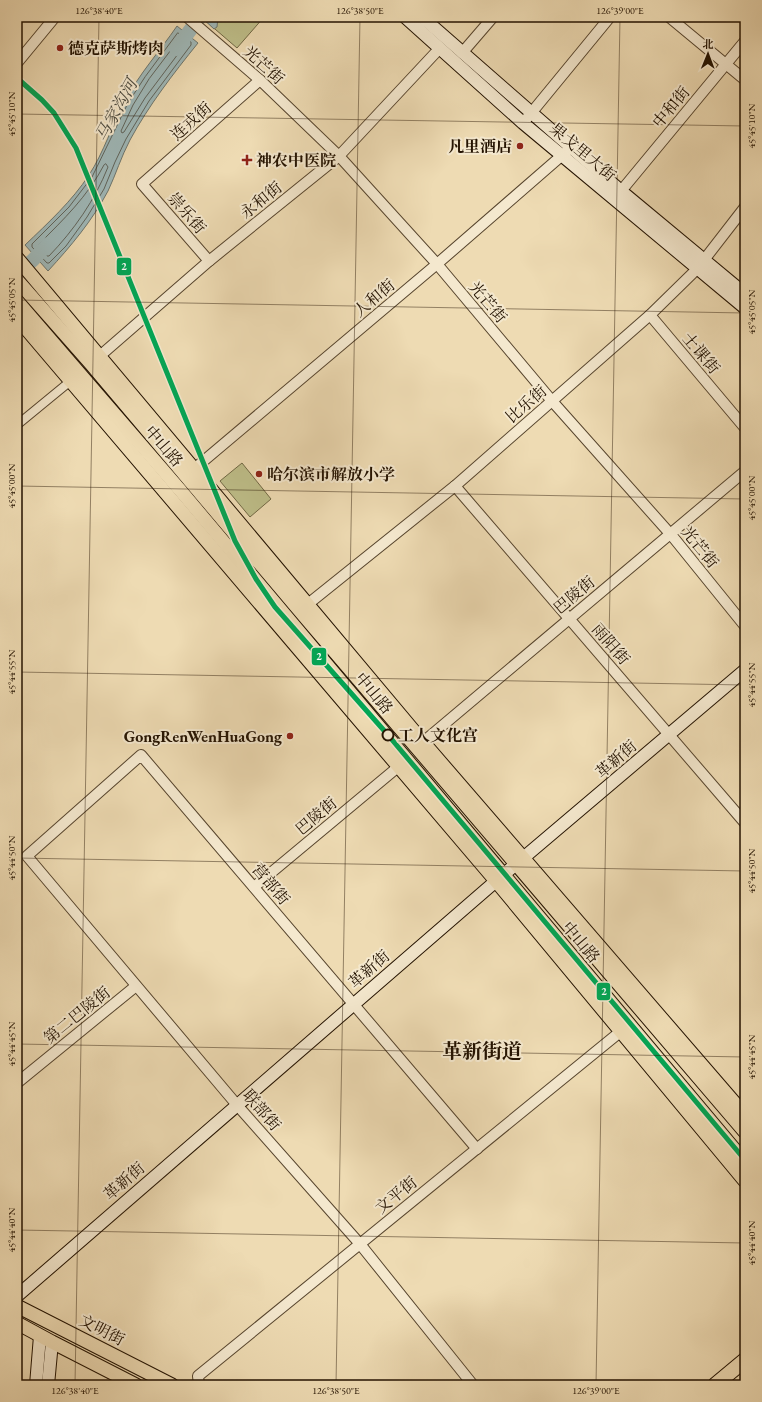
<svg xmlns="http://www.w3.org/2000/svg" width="762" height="1402" font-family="'EB Garamond','Noto Serif SC',serif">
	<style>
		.green { fill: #bebe89; stroke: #706844 }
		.water { fill: #9fb8b8; stroke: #6d766e }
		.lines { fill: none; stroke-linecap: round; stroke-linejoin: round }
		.shore { stroke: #61655c; stroke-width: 1 }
		.river { stroke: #9fb8b8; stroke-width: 14 }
		.minor-casing { stroke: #56442d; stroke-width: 10 }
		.tertiary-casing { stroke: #56442d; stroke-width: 12 }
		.secondary-casing { stroke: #231200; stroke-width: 14 }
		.primary-casing { stroke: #231200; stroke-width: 15 }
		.trunk-casing { stroke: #231200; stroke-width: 16 }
		.minor { stroke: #f4e8ce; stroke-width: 8 }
		.tertiary { stroke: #f4e8ce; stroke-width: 10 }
		.secondary { stroke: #f4e8ce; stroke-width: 12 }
		.primary { stroke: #eedbb3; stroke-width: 13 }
		.trunk { stroke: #eedbb3; stroke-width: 14 }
		.metro-1-casing { stroke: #f4e8ce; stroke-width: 8 }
		.metro-1 { stroke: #02a655; stroke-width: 5 }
		.ticks { fill: none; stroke: #231200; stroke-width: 1; stroke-opacity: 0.45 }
		.poi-dot { fill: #8f2418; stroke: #f4e8ce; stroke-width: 1.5 }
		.stop-dot { fill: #f4e8ce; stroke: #231200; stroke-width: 2 }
		.labels { text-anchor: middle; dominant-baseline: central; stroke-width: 4; stroke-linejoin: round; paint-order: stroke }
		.poi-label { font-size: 16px; font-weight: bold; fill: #231200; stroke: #f4e8ce; text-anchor: start }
		.street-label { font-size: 16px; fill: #231200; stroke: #f4e8ce }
		.stop-label { font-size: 16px; font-weight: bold; fill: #231200; stroke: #f4e8ce; text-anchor: start }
		.water-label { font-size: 17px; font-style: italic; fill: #4e4c40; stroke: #f4e8ce }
		.district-label { font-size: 20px; font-weight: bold; fill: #231200; stroke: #f4e8ce }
		.line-badge { stroke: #f4e8ce; stroke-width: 1.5 }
		.badge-label { font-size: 11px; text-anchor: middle; font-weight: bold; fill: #fff }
		.neatline { fill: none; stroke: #231200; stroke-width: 1.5 }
		.ticks-label { font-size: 10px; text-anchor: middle; fill: #231200 }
	</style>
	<rect width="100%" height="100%" fill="#eedbb3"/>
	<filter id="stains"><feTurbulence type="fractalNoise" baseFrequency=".005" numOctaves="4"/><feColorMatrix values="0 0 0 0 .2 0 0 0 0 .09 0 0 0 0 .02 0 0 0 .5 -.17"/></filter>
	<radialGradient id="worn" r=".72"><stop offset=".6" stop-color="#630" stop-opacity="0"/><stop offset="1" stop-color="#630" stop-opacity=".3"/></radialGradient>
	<g class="green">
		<path d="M201 17H264L237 48Z"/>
		<path d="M242 463 271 499 250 517 220 481Z"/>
	</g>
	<g class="water">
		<path d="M201 17H218L217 27 214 29Z"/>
		<path d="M177 26 198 43C173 74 149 105 130 140 121 157 116 174 108 191 92 221 71 246 48 271L25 245C48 223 72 201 89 175 104 152 112 125 125 101 139 74 160 51 177 26Z"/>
	</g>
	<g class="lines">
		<g class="shore">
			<path d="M178 33 191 42V45L149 101 126 139 115 162 104 189 87 217 66 246 49 263H47L32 247V244L69 207 92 177 128 103 145 77Z"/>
			<path d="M179 40 184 43V46L145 98 124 132 122 133 121 131 133 105 149 79Z"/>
			<path d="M106 164 108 167C95 200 74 230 49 256H47L39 247V244C63 220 88 196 104 165Z"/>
		</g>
		<g class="river">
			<path d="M176 49 200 17"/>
			<path d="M17 274 33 260 48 244"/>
		</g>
		<g class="minor-casing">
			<path id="minor" d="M17 425 73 379"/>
		</g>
		<g class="tertiary-casing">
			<g id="tertiary">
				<path d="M187 17 260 80 339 156 437 264 552 401 673 537 745 626"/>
				<path d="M669 17 745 80"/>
				<path d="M462 53 493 17"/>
				<path d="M17 63 55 17"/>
				<path d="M523 123 610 17"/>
				<path d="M621 191 745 41"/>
				<path d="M209 261 142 184 260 80"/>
				<path d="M650 315 745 428"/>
				<path d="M94 361 209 261 339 156 439 49"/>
				<path d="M194 469 437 264 567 151"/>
				<path d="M455 486 745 823"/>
				<path d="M308 604 455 486 650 315 697 269 745 207"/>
				<path d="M423 742 745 471"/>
				<path d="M254 887 398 767"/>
				<path d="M17 1083 136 986"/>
				<path d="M199 1385 198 1376 620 1032"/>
				<path d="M473 1385 360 1244 237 1105 27 856 141 755 477 1149"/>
			</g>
		</g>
		<g class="secondary-casing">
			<g id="secondary">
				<path d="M405 17 523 123 745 308"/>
				<path d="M422 17 621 191 745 294"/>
				<path d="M17 1296 496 881 745 670"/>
				<path d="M36 1385 40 1336"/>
				<path d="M48 1385 52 1342"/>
			</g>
		</g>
		<g class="primary-casing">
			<g id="primary">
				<path d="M17 258 423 742 745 1115"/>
				<path d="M17 280 91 364 305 617 745 1132"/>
				<path d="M17 301 180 490 745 1162"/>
				<path d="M17 318 496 881 745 1181"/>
				<path d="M17 1306 172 1385"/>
				<path d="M17 1323 52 1342 136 1385"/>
			</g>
		</g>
		<g class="trunk-casing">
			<path id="trunk" d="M715 1385 745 1360"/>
		</g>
		<use href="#minor" class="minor"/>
		<use href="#tertiary" class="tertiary"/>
		<use href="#secondary" class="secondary"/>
		<use href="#primary" class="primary"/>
		<use href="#trunk" class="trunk"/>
		<g class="metro-1-casing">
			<path id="metro-1" d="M17 78 42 100 54 113 76 148 235 541 256 579 275 607 388 735 745 1160"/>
		</g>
		<use href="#metro-1" class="metro-1"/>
	</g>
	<path class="ticks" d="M17 114 745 126M17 300 745 313M17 486 745 499M17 672 745 685M17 858 745 871M17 1044 745 1057M17 1230 745 1243M75 1385 99 17M336 1385 360 17M596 1385 620 17"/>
	<g class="poi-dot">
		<circle cx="60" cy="48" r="4"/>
		<circle cx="520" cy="146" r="4"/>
		<path d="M245 154h4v4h4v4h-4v4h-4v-4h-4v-4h4z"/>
		<circle cx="259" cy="474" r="4"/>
		<circle cx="290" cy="736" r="4"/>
	</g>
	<circle class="stop-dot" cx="388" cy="735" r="5.5"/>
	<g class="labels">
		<g class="poi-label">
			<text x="68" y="48">德克萨斯烤肉</text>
			<text x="512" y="146" text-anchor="end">凡里酒店</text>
			<text x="256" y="160">神农中医院</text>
			<text x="267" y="474">哈尔滨市解放小学</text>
			<text x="282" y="736" text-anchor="end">GongRenWenHuaGong</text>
		</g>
		<g class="street-label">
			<text transform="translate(264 65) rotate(42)">光芒街</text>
			<text transform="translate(671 107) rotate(-50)">中和街</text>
			<text transform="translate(191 121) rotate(-42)">连戎街</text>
			<text transform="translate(583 152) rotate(40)">果戈里大街</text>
			<text transform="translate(261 200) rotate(-39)">永和街</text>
			<text transform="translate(187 213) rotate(49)">崇乐街</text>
			<text transform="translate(374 298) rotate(-40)">人和街</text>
			<text transform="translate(488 302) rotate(50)">光芒街</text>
			<text transform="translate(701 353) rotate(50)">士课街</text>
			<text transform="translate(526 404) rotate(-41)">比乐街</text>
			<text transform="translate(164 446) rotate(49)">中山路</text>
			<text transform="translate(700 547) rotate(51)">光芒街</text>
			<text transform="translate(574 595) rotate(-40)">巴陵街</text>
			<text transform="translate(611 644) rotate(49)">雨阳街</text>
			<text transform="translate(374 693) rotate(50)">中山路</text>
			<text transform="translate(616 759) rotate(-41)">革新街</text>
			<text transform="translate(316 816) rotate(-40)">巴陵街</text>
			<text transform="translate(271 884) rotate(50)">营部街</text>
			<text transform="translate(581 942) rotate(50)">中山路</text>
			<text transform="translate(369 969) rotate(-41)">革新街</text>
			<text transform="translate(77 1015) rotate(-39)">第二巴陵街</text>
			<text transform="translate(262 1110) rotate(49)">联部街</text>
			<text transform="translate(124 1181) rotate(-41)">革新街</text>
			<text transform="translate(396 1195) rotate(-39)">文平街</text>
			<text transform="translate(102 1330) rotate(27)">文明街</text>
		</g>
		<g class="stop-label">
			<text x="398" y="735">工人文化宫</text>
		</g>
		<g class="water-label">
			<text transform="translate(116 110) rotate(-61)">马家沟河</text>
		</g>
		<g class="district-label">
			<text x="482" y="1051">革新街道</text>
		</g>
	</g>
	<g class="line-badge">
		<rect x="116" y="257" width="16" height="19" rx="4" fill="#02a655"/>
		<rect x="311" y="647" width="16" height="19" rx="4" fill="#02a655"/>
		<rect x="596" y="982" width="15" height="19" rx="4" fill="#02a655"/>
	</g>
	<g class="badge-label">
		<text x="124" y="270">2</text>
		<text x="319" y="660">2</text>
		<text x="604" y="995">2</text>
	</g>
	<rect width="762" height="1402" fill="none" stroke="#eedbb3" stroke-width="44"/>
	<g transform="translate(708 54) rotate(1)" stroke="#f4e8ce" stroke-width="3" paint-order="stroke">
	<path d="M0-3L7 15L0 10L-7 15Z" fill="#231200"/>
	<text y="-6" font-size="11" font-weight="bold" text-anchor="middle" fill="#231200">北</text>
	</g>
	<rect x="22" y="22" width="718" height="1358" class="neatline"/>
	<g class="ticks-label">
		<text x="99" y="14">126°38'40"E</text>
		<text x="360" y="14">126°38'50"E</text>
		<text x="620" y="14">126°39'00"E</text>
		<text transform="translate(11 114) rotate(-90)" y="4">45°45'10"N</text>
		<text transform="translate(751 126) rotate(-90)" y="4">45°45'10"N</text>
		<text transform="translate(11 300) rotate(-90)" y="4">45°45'05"N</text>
		<text transform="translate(751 312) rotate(-90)" y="4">45°45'05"N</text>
		<text transform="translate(11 486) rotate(-90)" y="4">45°45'00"N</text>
		<text transform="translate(751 498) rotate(-90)" y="4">45°45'00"N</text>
		<text transform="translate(11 672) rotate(-90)" y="4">45°44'55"N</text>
		<text transform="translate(751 685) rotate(-90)" y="4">45°44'55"N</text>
		<text transform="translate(11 858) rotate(-90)" y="4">45°44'50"N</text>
		<text transform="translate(751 871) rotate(-90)" y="4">45°44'50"N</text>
		<text transform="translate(11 1044) rotate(-90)" y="4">45°44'45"N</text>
		<text transform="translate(751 1057) rotate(-90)" y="4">45°44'45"N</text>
		<text transform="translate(11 1230) rotate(-90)" y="4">45°44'40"N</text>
		<text transform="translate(751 1243) rotate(-90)" y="4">45°44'40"N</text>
		<text x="75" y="1394">126°38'40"E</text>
		<text x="336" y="1394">126°38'50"E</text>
		<text x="596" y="1394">126°39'00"E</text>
	</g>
	<rect width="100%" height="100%" filter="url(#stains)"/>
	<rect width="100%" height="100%" fill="url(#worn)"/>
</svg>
